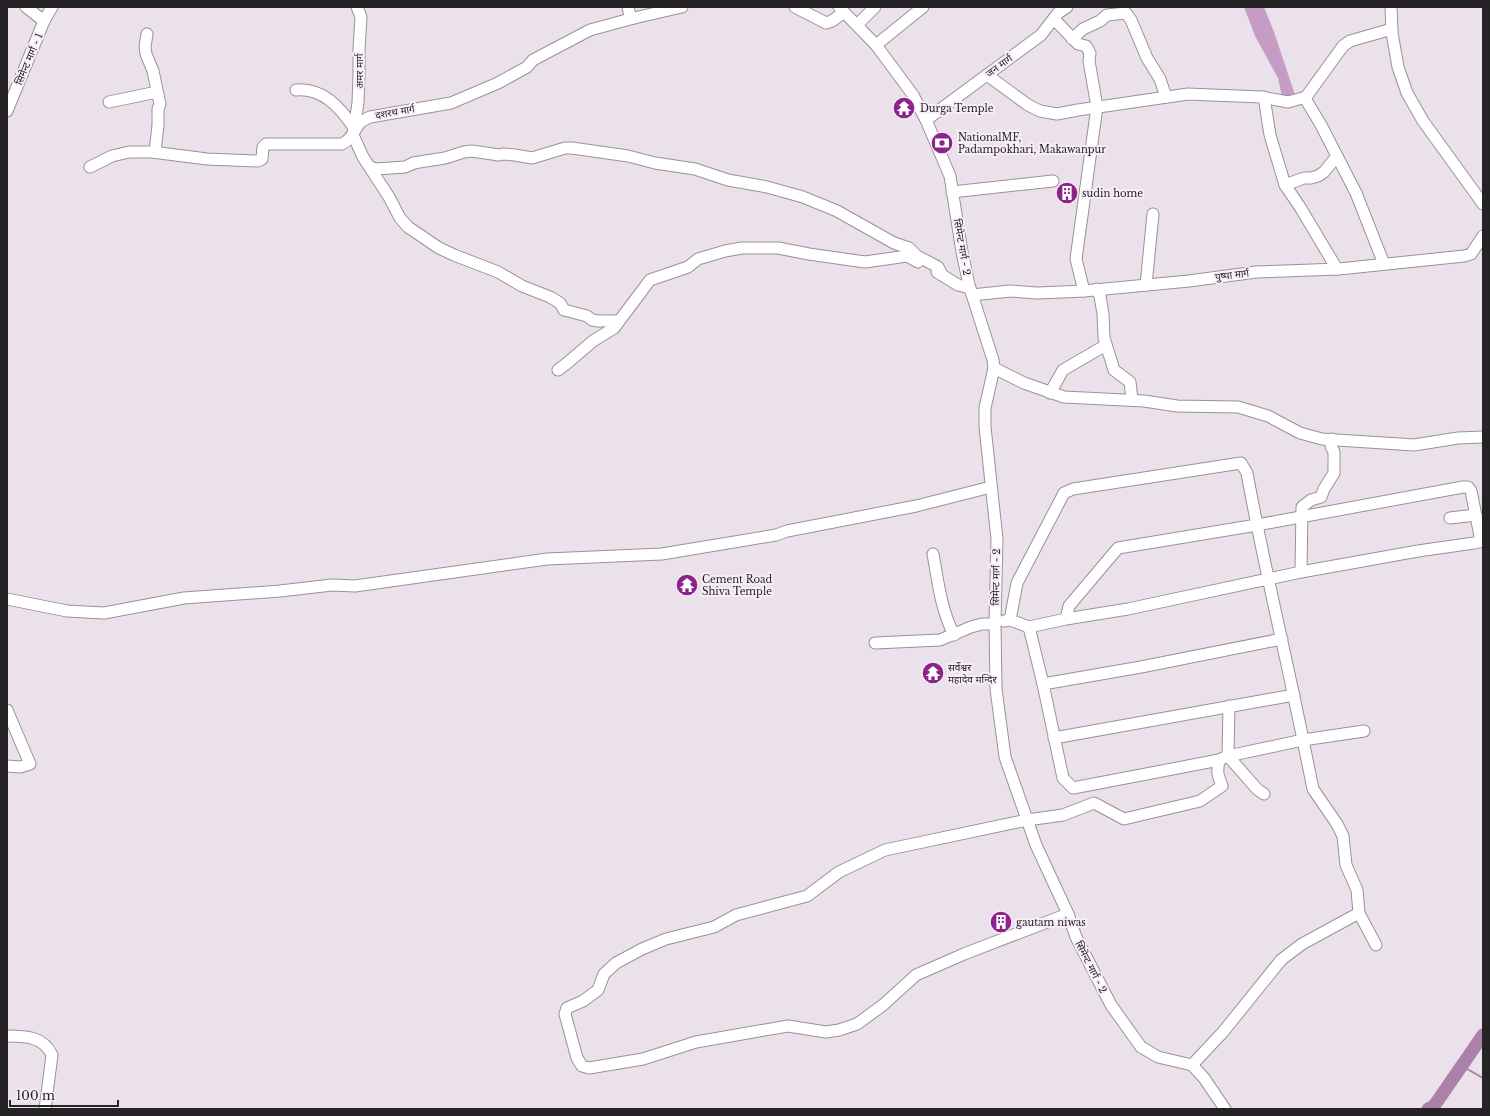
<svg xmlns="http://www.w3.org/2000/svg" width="1490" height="1116" font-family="'Libre Baskerville','Noto Sans Devanagari',serif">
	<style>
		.forest { fill: #c79cc4 }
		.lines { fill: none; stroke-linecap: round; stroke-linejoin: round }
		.stream { stroke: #ac81a9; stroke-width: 2 }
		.river { stroke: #ac81a9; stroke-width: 13 }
		.minor-casing { stroke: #9a9199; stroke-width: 13 }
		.minor { stroke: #fff; stroke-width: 11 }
		.labels { text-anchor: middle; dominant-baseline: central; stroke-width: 4; stroke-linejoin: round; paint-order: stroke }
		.street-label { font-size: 10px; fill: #262326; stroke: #f8eef7 }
		.poi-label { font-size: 10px; fill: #262326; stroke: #f8eef7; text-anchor: start }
	</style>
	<rect width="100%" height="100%" fill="#ebe1ea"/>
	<path class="forest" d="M1244 7H1264L1274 32 1295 95 1282 97 1278 78 1255 36Z"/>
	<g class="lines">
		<path class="stream" d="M1462 1066 1483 1078"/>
		<path class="river" d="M1428 1109 1434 1106 1483 1035"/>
		<g class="minor-casing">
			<g id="minor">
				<path d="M26 7 44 21"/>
				<path d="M357 7 361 17 359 49V76L358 103 353 135 363 157 389 197 400 218 408 227 439 248 454 255 498 272 522 286 550 297 560 303 564 310 587 316 592 320 598 321H619"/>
				<path d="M628 7 630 16 634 18"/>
				<path d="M795 7 826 23 832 21 844 12"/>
				<path d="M839 7 876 45 913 95 926 120 950 176 962 252 969 285 993 360 994 368 985 408V427L997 539 995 622 996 689 1005 757 1036 845 1068 914 1076 937 1111 1005 1141 1047 1158 1057 1192 1065 1204 1078 1225 1109"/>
				<path d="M1391 7 1392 33 1398 67 1407 93 1423 121 1483 204"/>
				<path d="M1054 19 1078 44 1086 46 1090 53 1089 61 1097 107 1076 259 1084 291"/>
				<path d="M857 25 875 7"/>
				<path d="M147 34 145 47 146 54 153 71 160 104 158 109V125L155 152"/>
				<path d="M1072 39 1083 29 1100 21 1107 15 1126 13 1131 20 1147 58 1160 79 1166 97"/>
				<path d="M876 45 923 7"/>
				<path d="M987 75 1028 105 1040 111 1057 114 1078 110 1188 94 1261 97 1288 102 1306 97 1343 46 1350 41 1392 29"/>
				<path d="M296 90C323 88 340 107 354 128"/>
				<path d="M1264 97 1270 135 1285 185 1300 207 1337 269"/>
				<path d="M1306 97V100L1321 125 1356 193 1384 264"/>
				<path d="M109 102 157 92"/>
				<path d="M7 111 44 21 52 7"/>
				<path d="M926 120 1041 35 1058 13 1067 7"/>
				<path d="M413 163 445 158 464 152 472 151 499 155 503 154 515 155 532 158 565 148H572L628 156 655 163 695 169 728 180 767 187 803 197 837 211 894 243 909 248 917 256 938 267 942 275"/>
				<path d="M90 167 112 156 129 152H152L207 159 258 161 262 159 263 147 266 144H342C352 139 353 132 359 124 361 121 366 119 370 117L451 103 498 83 527 67 533 60 590 30 634 18 682 7"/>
				<path d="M370 167 376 169 405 167 414 163"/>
				<path d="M1285 185 1304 178H1311L1318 176 1324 172 1337 156"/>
				<path d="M952 192 1053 181"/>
				<path d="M937 272 958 285 970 288"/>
				<path d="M1146 285 1153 214"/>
				<path d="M1097 289 1100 296 1103 314 1104 338 1114 370 1130 382 1132 400"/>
				<path d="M972 295 1010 291 1037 293 1084 291 1189 281 1256 272 1339 269 1464 256 1471 254 1483 236"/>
				<path d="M994 368 1024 383 1064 397 1144 401 1177 406 1238 407 1268 416 1300 433 1322 439 1414 445 1458 438 1483 437"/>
				<path d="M558 370 566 364 593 341 614 328 650 280 688 267 698 259 725 251 742 248H778L809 254 865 262 907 256 918 262"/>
				<path d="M1050 393 1063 370 1106 345"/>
				<path d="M1450 518 1476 515"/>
				<path d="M933 554C938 581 941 610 954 635"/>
				<path d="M1301 572 1302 507 1311 500 1321 497 1324 489 1334 473V452L1331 446 1332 439"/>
				<path d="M7 599 67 611 104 613 184 598 280 591 332 585 355 586 547 559 662 554 776 535 787 531 916 506 991 487"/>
				<path d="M1010 620 1017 583 1064 493 1073 489 1241 463 1247 473C1263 562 1285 651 1303 740L1228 756 1219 760 1073 788 1063 778 1043 684 1141 667 1282 639"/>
				<path d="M1004 621 1010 620 1029 627 1066 619 1128 609 1301 572 1418 551 1474 543 1479 542 1480 536 1471 491 1468 487H1463L1257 525 1118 548 1069 606 1066 619"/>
				<path d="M1029 627 1043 684"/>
				<path d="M875 643 940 640 971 627 982 624H995"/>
				<path d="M1229 706 1228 756 1257 789 1264 794"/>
				<path d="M7 710 30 764 20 767 7 766"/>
				<path d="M1364 731 1303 740 1313 789 1337 824 1343 836 1346 865 1357 890 1359 913 1376 945"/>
				<path d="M1054 738 1294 695"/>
				<path d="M1068 914 964 954 916 975 883 1005 857 1024 839 1030 826 1032 788 1026 696 1042 643 1059 589 1068 582 1066 577 1058 565 1014 567 1008 583 1001 598 990 604 974 616 963 642 949 666 939 714 927 736 915 807 896 839 872 885 850 1027 820 1063 815 1094 803 1124 819 1200 801 1222 786C1217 772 1217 774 1219 760"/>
				<path d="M7 1036C25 1036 43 1036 52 1055L45 1109"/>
				<path d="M1192 1065 1223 1032 1281 960 1302 944 1359 913"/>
			</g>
		</g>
		<use href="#minor" class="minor"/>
	</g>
	<defs>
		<g id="temple-disc" transform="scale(1.15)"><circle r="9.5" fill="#8b248a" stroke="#f8eef7"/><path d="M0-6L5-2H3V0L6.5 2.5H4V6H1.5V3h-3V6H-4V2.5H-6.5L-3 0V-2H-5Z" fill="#fff"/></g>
		<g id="bank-disc" transform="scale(1.15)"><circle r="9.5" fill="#8b248a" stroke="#f8eef7"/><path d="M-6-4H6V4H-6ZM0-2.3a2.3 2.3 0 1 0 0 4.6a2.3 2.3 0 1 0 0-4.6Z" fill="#fff"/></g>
		<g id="building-disc" transform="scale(1.15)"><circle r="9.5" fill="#8b248a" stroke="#f8eef7"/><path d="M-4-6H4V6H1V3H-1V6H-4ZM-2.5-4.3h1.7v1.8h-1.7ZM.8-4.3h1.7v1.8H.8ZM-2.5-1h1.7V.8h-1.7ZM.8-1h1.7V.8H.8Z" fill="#fff"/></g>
	</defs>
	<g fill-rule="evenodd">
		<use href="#temple-disc" x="904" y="108"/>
		<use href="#bank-disc" x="942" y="143"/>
		<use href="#building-disc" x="1067" y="193"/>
		<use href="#temple-disc" x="687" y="585"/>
		<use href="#temple-disc" x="933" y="673"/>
		<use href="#building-disc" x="1001" y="922"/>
	</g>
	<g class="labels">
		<g class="street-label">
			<text transform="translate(29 59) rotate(-67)">सिमेन्ट मार्ग - 1</text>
			<text transform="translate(999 66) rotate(-36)">जन मार्ग</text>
			<text transform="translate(359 71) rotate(-90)">अमर मार्ग</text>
			<text transform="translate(395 112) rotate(-10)">दशरथ मार्ग</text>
			<text transform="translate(962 247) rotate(80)">सिमेन्ट मार्ग - 2</text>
			<text transform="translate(1232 275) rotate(-7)">पुष्पा मार्ग</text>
			<text transform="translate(996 577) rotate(-89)">सिमेन्ट मार्ग - 2</text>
			<text transform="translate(1091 967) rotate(63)">सिमेन्ट मार्ग - 2</text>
		</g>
		<g class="poi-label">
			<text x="920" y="108">Durga Temple</text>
			<text x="958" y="137">NationalMF,<tspan x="958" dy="12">Padampokhari, Makawanpur</tspan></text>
			<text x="1082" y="193">sudin home</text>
			<text x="702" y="579">Cement Road<tspan x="702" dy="12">Shiva Temple</tspan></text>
			<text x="948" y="667">सर्वेश्वर<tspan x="948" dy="12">महादेव मन्दिर</tspan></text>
			<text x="1016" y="922">gautam niwas</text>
		</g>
	</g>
	<rect width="1490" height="1116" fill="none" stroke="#262326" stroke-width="16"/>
	<path d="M10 1100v6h108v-6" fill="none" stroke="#262326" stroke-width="2"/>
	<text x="16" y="1100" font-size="12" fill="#262326" stroke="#f8eef7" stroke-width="3" paint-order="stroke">100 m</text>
</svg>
